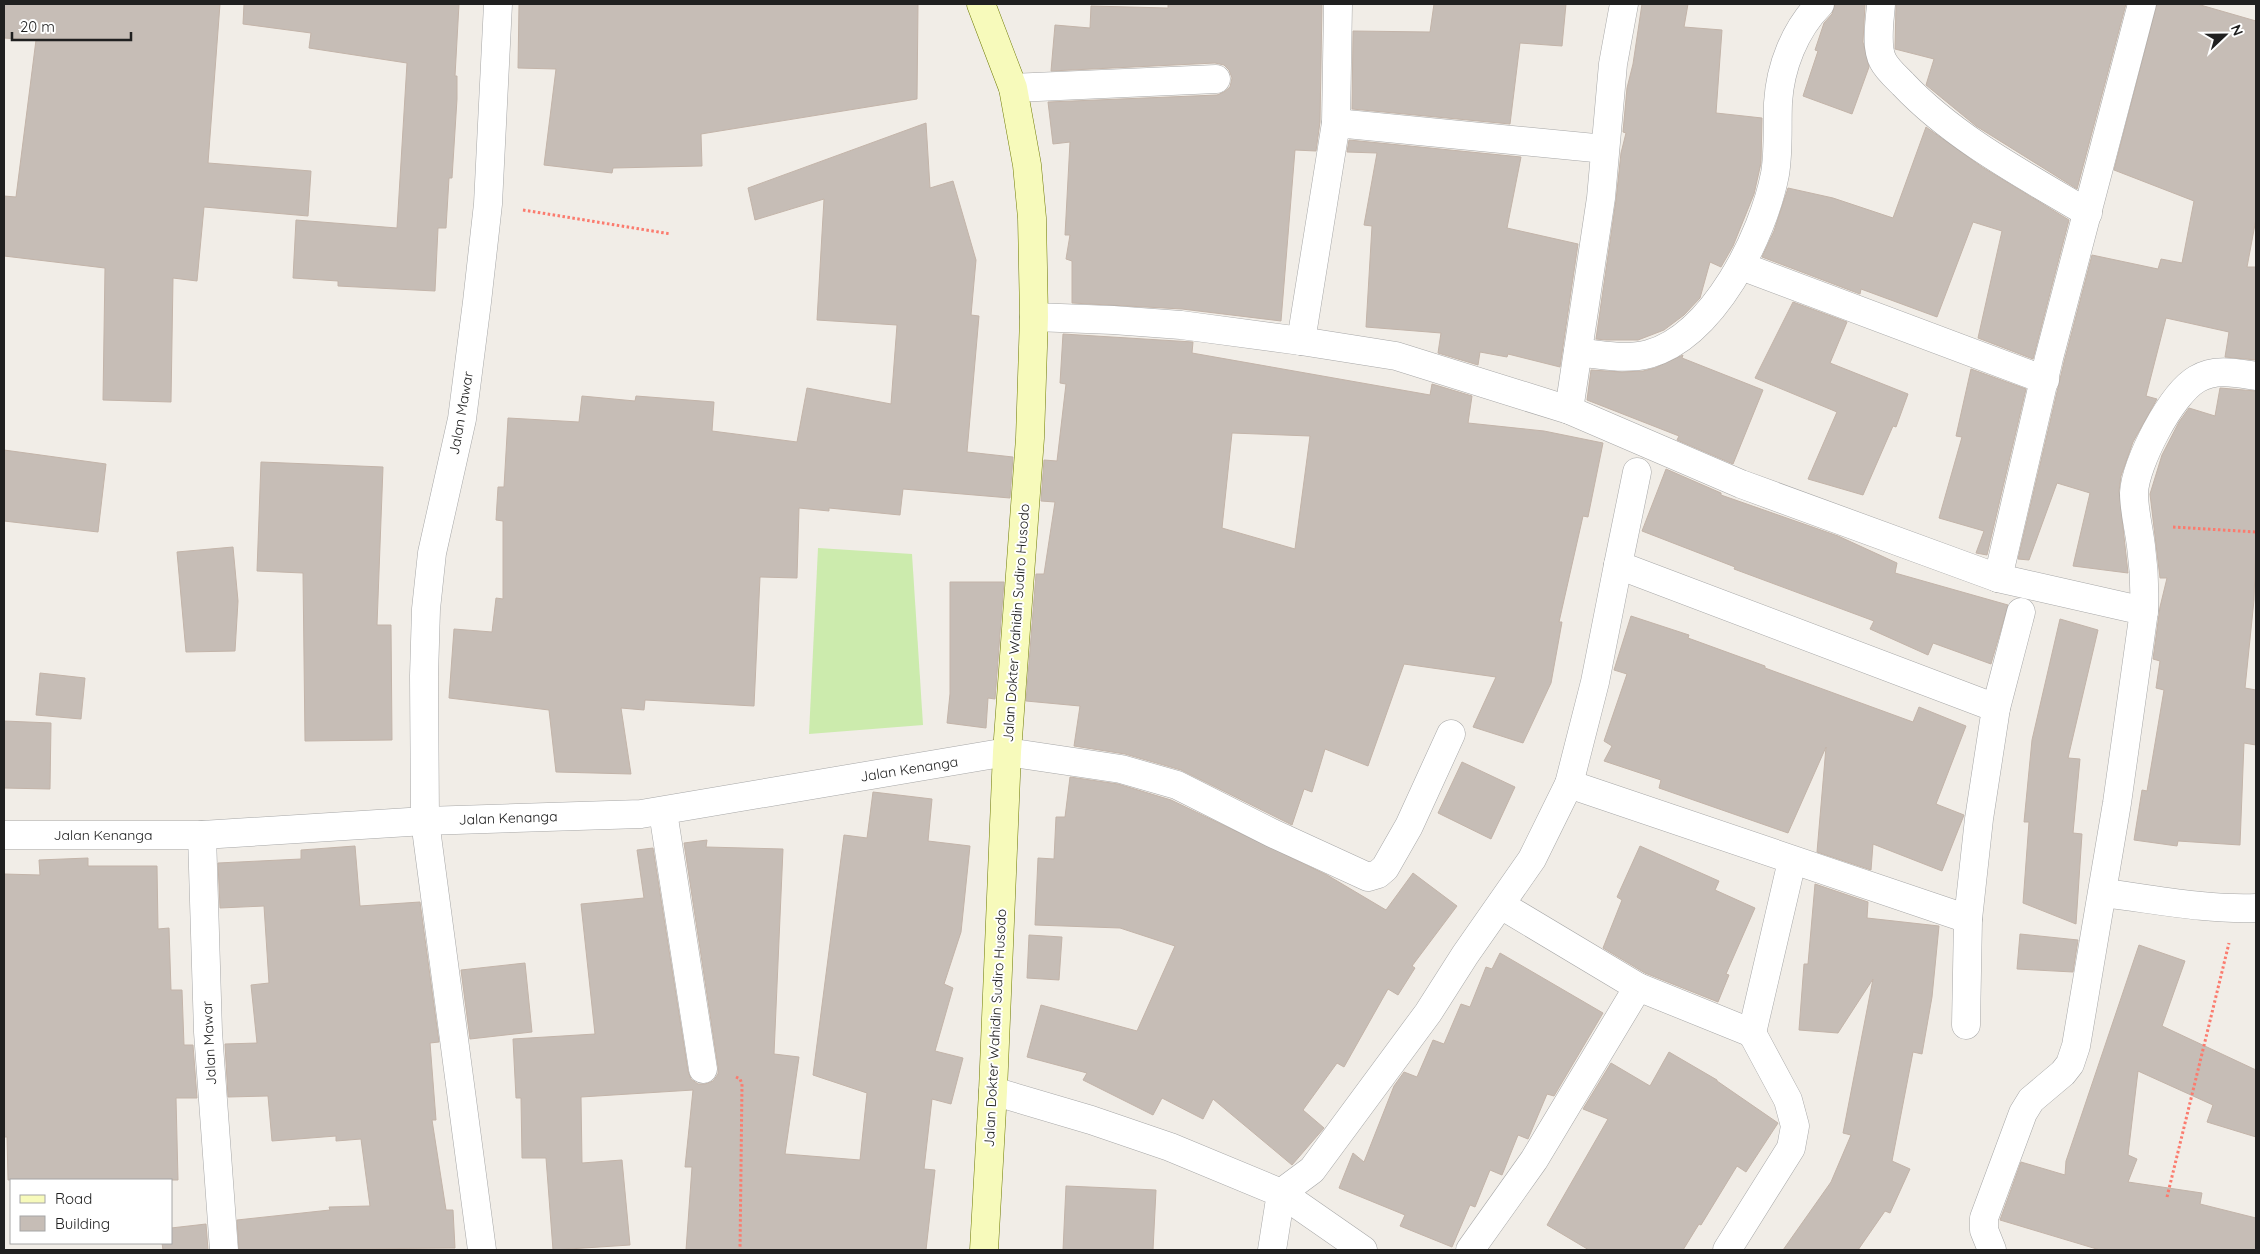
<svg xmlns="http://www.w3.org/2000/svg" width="2260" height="1254" font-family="Quicksand,sans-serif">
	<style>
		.grass { fill: #ccebad }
		.building { fill: #c6bdb6; stroke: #c3b4a9; fill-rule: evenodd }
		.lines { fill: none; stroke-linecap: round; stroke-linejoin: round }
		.street-casing { stroke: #a7a7a7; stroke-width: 29 }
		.secondary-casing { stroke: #6e7a04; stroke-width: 29 }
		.path { stroke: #fb7b6e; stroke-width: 3; stroke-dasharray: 2.5 2.5; stroke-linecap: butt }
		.street { stroke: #fff; stroke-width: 28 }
		.secondary { stroke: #f7fabb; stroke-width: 28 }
		.labels { text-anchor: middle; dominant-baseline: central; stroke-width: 4; stroke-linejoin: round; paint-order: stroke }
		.street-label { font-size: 14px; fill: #202020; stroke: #fff }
	</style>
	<rect width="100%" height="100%" fill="#f1ede7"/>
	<path class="grass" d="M818 548 912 554 923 725 809 734Z"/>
	<g class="building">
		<path d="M4 4H220L208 163 311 171 308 216 204 207 197 281 173 278 171 402 103 400 105 268 4 256V196L16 197 36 40 4 38Z"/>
		<path d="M244 4H459L455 76H457V99L452 178H449L446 228H438L435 291 338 286V281L293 278 296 220 397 228 407 63 309 48 311 33 243 24Z"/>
		<path d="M519 4H918L917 99 701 134 702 166 613 168 612 173 544 165 556 69 518 68Z"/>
		<path d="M1168 4H1322L1320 122 1316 151 1295 150 1281 321 1182 309 1072 303V261L1066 259 1070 235H1065L1070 142 1053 144 1048 102 1217 95 1224 92 1230 87 1232 78 1229 70 1224 65 1215 63 1051 71 1055 25 1090 28 1091 6 1168 8Z"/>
		<path d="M1434 4H1566L1562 46 1520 43 1510 124 1352 109 1353 31 1430 32Z"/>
		<path d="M1642 4H1688L1684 27 1722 30 1716 113 1762 118 1761 163 1754 194 1733 246 1721 267 1710 262 1700 298 1684 315 1664 330 1638 340H1606L1596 339 1616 200 1621 153 1626 133 1623 132 1627 88 1633 64Z"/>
		<path d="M1835 4H1865L1863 42 1869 67 1852 114 1803 96 1818 51 1815 50 1824 23 1832 14Z"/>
		<path d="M1896 4H2126L2077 189 1976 126 1926 85 1934 59 1895 49Z"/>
		<path d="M2157 4H2197L2256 21V219L2247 267H2256V360L2225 357 2229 332 2166 318 2146 396 2157 399 2133 442 2121 476 2119 491 2128 573 2073 566 2090 493 2057 483 2029 560 2018 559 2064 362 2092 255 2158 269 2161 259 2182 263 2194 201 2114 170Z"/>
		<path d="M926 123 930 188 953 181 976 260 971 315 979 316 967 452 1013 457 1010 498 903 489 900 515 829 508V511L799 508 797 578 760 577 754 706 645 700 644 710 621 708 631 774 556 772 549 710 449 698 454 629 492 632 496 598 503 599V521L496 520 498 487H504L508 418 579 422 582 396 635 401 636 396 714 402 712 431 797 442 807 388 891 404 897 325 817 320 824 199 755 220 748 188Z"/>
		<path d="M1926 127 1982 167 2069 220 2033 359 1978 338 2002 231 1973 222 1937 317 1861 289 1860 294 1762 257 1774 231 1788 188 1833 198 1893 218Z"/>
		<path d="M1349 140 1521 157 1507 228 1578 244 1560 367 1508 354 1507 357 1480 352 1478 365 1438 353 1441 333 1366 327 1372 226 1364 225 1377 153 1347 152Z"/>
		<path d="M1793 302 1847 322 1830 363 1908 394 1896 427 1893 426 1863 495 1808 479 1837 412 1755 378Z"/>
		<path d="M1063 334 1193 342 1192 353 1430 395 1432 384 1472 396 1468 423 1544 431 1603 443 1588 517 1583 516 1559 622H1562L1551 683 1523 743 1473 727 1496 677 1404 664 1368 766 1325 749 1312 792 1304 789 1292 825 1181 770 1125 754 1074 746 1080 706 1026 701 1036 574H1044L1055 502 1041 501 1044 460 1057 461 1066 384 1060 383ZM1232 433 1310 436 1295 549 1222 528Z"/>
		<path d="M1683 355 1682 358 1763 390 1733 464 1677 440 1679 436 1587 400 1591 370 1622 372 1643 371 1655 368Z"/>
		<path d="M1971 369 2026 389 1987 555 1976 553 1984 531 1939 518 1962 437 1956 436Z"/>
		<path d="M2220 388 2256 391V538L2254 600 2245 688 2256 690V745L2244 743 2240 845 2178 841 2177 846 2134 840 2142 790 2147 791 2164 690 2156 688 2160 661 2153 659 2160 607 2167 578H2160L2150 494 2162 455 2179 422 2189 408 2215 416Z"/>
		<path d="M4 450 106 464 98 532 4 521Z"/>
		<path d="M261 462 383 467 377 625H391L392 740 305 741 303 573 257 571Z"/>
		<path d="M1666 469 1721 493V495L1838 536 1897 563 1895 573 2008 605 1991 664 1933 643 1928 655 1870 629 1874 621 1734 569 1735 567 1642 531Z"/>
		<path d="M233 547 238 601 235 651 186 652 177 552Z"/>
		<path d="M950 582H1004L995 699 988 698 986 728 947 723 950 694Z"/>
		<path d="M1631 616 1689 635 1688 638 1765 666V668L1913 722 1919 707 1966 726 1936 804 1964 815 1942 871 1873 844 1871 870 1817 852 1826 747 1788 833 1659 788 1661 780 1604 761 1612 746 1604 741 1627 674 1614 670Z"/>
		<path d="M2060 619 2098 630 2068 758 2080 759 2073 833 2082 834 2076 924 2023 903 2029 822H2024L2032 740Z"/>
		<path d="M40 673 85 678 81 719 36 715Z"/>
		<path d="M4 721 51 723 50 789 4 788Z"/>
		<path d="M1462 762 1515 787 1491 839 1438 813Z"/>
		<path d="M1070 777 1118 784 1171 800 1327 875 1386 910 1413 873 1457 906 1412 966 1415 968 1398 995 1388 989 1344 1067 1337 1063 1303 1110 1324 1128 1292 1165 1213 1099 1203 1119 1162 1098 1153 1115 1083 1080 1087 1073 1027 1057 1041 1005 1137 1031 1175 946 1120 928 1035 925 1038 858 1054 859 1056 817H1065Z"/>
		<path d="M873 792 932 799 928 841 970 846 961 932 944 984 953 988 935 1051 963 1058 951 1104 932 1099 924 1169 935 1170 926 1250H686L692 1167H685L693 1090 581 1097 582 1163 622 1160 630 1245 553 1250 546 1158H522L521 1098H516L513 1039 595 1034 581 904 644 898 637 850 653 848 688 1071 691 1079 698 1084H705L713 1081 718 1074V1067L684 843 707 840 706 847 783 849 774 1054 799 1057 785 1154 860 1160 867 1093 813 1075 844 835 867 838Z"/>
		<path d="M355 846 360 906 420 902 439 1042 430 1043 436 1120H432L446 1210H453L455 1248 239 1250 237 1220 330 1210 329 1207 370 1206 361 1139 336 1141V1136L272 1141 268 1096 228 1097 225 1044 257 1043 251 985 269 983 264 906 220 908 218 863 301 859V850Z"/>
		<path d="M1640 846 1719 881 1715 890 1755 908 1726 974 1729 975 1718 1002 1645 973 1603 948 1622 900 1617 897Z"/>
		<path d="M88 858V866H157L158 929 169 928 171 990H182L184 1045H193L197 1098H176L178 1180H8L7 1137H4V874L40 875 39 860Z"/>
		<path d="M1815 884 1868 902 1867 918 1939 926 1932 997 1922 1054 1913 1052 1892 1161 1910 1169 1890 1213 1885 1211 1858 1250H1783L1831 1182 1851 1135 1843 1133 1873 979 1838 1033 1799 1030 1804 964H1808Z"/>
		<path d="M2020 934 2078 940 2073 972 2017 969Z"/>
		<path d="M1029 935 1062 937 1059 980 1027 978Z"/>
		<path d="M2139 945 2185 961 2162 1026 2256 1070V1137L2207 1122 2213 1105 2138 1071 2128 1155 2137 1159 2128 1182 2202 1193 2200 1204 2256 1218V1250H2100L2000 1220 2021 1162 2065 1175 2066 1161Z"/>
		<path d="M1500 953 1603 1013 1554 1096 1547 1094 1528 1139 1518 1135 1502 1175 1490 1170 1475 1207 1470 1205 1452 1247 1400 1226 1405 1215 1339 1188 1353 1153 1364 1162 1394 1086 1404 1072 1417 1077 1433 1040 1444 1044 1461 1004 1470 1007 1486 967 1492 969Z"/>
		<path d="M525 963 532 1032 470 1039 461 970Z"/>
		<path d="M1669 1052 1717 1080V1081L1778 1123 1746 1172 1737 1166 1701 1225 1699 1224 1683 1250H1589L1547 1225 1608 1119 1583 1109 1611 1063 1650 1086Z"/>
		<path d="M1066 1186 1156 1190 1153 1250H1063Z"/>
		<path d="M206 1224 208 1250H163L162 1243H171V1228Z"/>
	</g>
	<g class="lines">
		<g class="street-casing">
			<g id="street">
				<path d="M1881 4C1880 20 1875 46 1883 61 1887 69 1896 77 1903 84 1954 138 2024 175 2088 213"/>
				<path d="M1013 88 1216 79"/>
				<path d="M1336 123 1338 4"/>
				<path d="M1741 266 2045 380"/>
				<path d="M1034 317 1113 320 1181 325 1301 341 1396 356 1569 410 1741 484 1998 578 2144 611 2117 803 2076 1046 2070 1064 2063 1073 2031 1100 2023 1113 1984 1218V1230L1992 1250"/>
				<path d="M1301 341 1336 123 1605 149"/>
				<path d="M1578 352C1601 355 1626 360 1649 354 1714 335 1763 236 1775 174 1779 150 1777 127 1778 103 1780 67 1795 29 1820 4"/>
				<path d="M1569 410 1601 198 1613 64 1624 4"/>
				<path d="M1637 472 1618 565 1996 708 1979 819 1968 919 1966 1025"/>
				<path d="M1998 578 2049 358 2142 4"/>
				<path d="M2144 611C2145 589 2144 568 2141 546 2139 529 2134 511 2134 493 2135 464 2171 394 2197 379 2215 368 2237 373 2256 376"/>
				<path d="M1996 708 2021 612"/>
				<path d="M1569 784 1968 919"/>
				<path d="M663 812 703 1069"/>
				<path d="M4 835H202L425 821 641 814 1007 752 1121 769 1177 785 1272 833 1368 877 1378 874 1385 868 1409 826 1451 734"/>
				<path d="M202 835 208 1032 224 1250"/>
				<path d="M2103 893C2154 899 2205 910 2256 908"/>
				<path d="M1501 905 1638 987 1752 1033 1792 861"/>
				<path d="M993 1091 1091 1120 1170 1147 1281 1193 1272 1250"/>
				<path d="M482 1250 425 821 424 676 426 609 432 553 462 419 477 302 488 204 498 4"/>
				<path d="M1363 1250 1281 1193 1312 1170 1428 1013 1465 955 1532 859 1569 784 1595 682 1618 565"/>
				<path d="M1470 1250 1534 1160 1638 987"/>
				<path d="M1727 1250 1791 1148 1795 1126 1788 1100 1752 1033"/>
			</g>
		</g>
		<g class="secondary-casing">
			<path id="secondary" d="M981 4 1013 88 1027 165 1032 218 1034 317 1030 438 1007 752 993 1091 984 1250"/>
		</g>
		<g class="path">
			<path d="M523 210 671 234"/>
			<path d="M2173 527 2256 532"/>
			<path d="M736 1077 740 1079 742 1084 740 1250"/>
			<path d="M2167 1197 2229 943"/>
		</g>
		<use href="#street" class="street"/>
		<use href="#secondary" class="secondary"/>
	</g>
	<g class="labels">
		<g class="street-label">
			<text transform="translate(461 413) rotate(-80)">Jalan Mawar</text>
			<text transform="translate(1016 623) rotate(-86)">Jalan Dokter Wahidin Sudiro Husodo</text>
			<text transform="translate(909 769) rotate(-9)">Jalan Kenanga</text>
			<text transform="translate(508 818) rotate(-2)">Jalan Kenanga</text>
			<text x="103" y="835">Jalan Kenanga</text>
			<text transform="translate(995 1028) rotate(-87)">Jalan Dokter Wahidin Sudiro Husodo</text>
			<text transform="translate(209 1043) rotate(-93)">Jalan Mawar</text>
		</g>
	</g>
	<rect width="2260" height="1254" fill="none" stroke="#202020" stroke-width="10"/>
	<rect x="10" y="1179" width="162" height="65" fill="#ffffff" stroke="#a6a6a6"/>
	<rect x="20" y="1195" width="25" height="8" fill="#f7fabb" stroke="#a6a6a6"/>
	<text x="55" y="1204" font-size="15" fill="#202020">Road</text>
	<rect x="20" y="1216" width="25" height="15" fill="#c6bdb6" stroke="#a6a6a6"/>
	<text x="55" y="1229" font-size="15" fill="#202020">Building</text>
	<g transform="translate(2225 35) rotate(68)" stroke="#ffffff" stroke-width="4" paint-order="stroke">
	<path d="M0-4L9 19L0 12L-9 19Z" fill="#202020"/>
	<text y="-8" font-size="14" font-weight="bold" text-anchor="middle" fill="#202020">N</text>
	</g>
	<path d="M12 32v8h119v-8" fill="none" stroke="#202020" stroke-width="2.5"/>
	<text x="20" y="32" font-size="15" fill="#202020" stroke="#ffffff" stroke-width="4" paint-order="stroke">20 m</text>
</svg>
